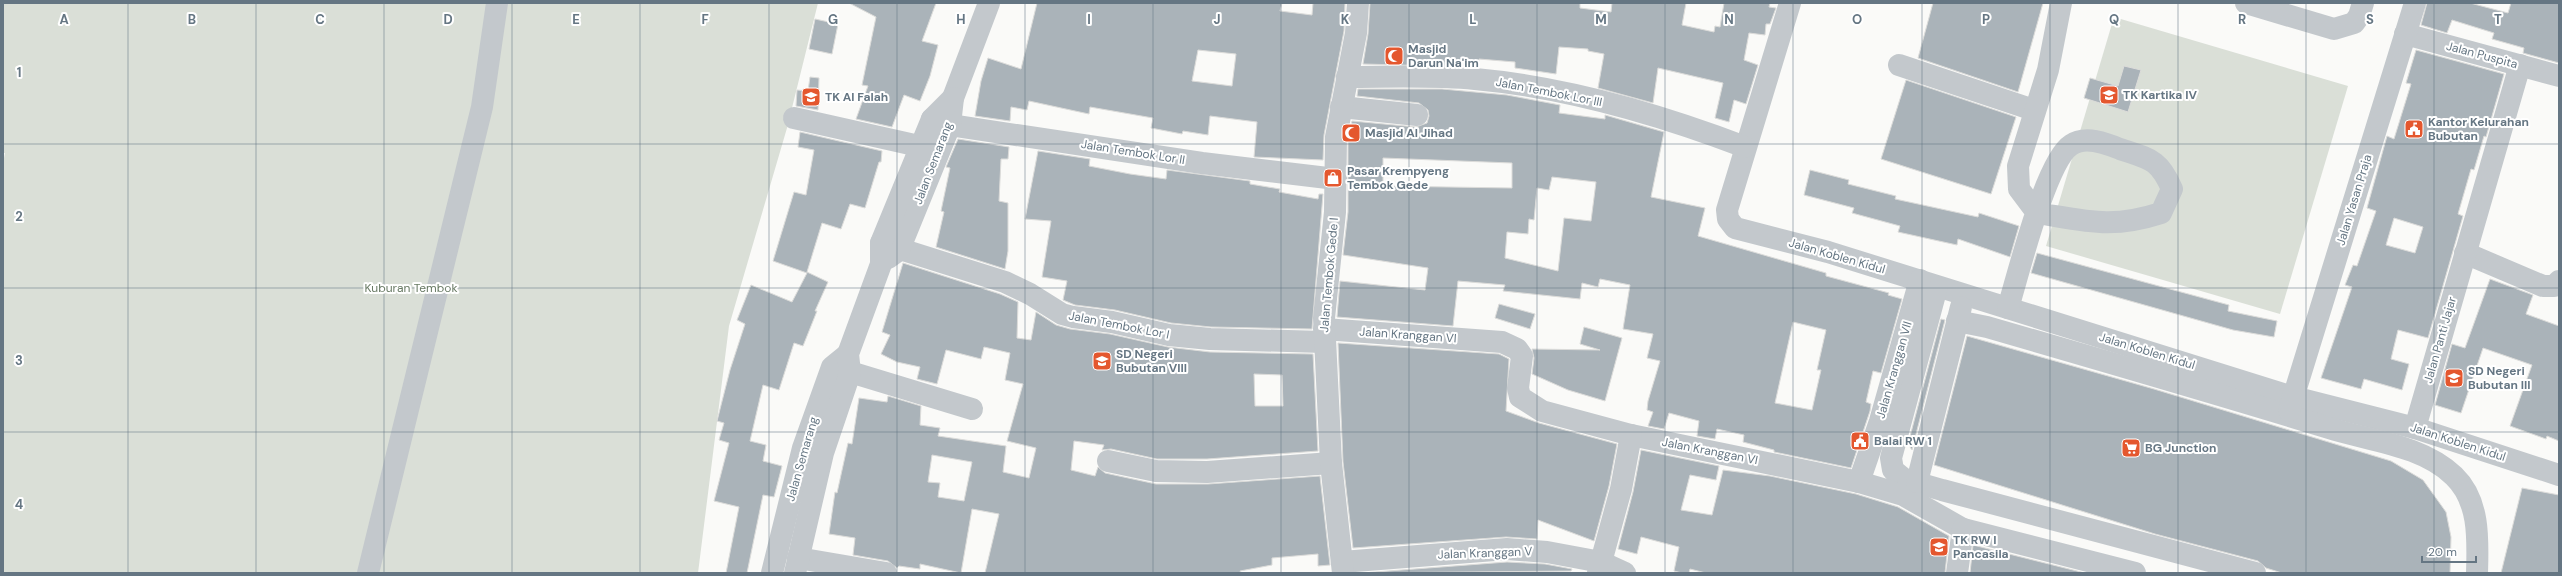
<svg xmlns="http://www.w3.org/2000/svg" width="2562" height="576" font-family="'DM Sans',sans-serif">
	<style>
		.green { fill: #dadfd7 }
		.building { fill: #aab3b9; stroke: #dcdcda; fill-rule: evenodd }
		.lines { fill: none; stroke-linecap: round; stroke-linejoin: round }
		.minor { stroke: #c3c8cc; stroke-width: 22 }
		.grid { fill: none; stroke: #657683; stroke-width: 1; stroke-opacity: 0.55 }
		.labels { text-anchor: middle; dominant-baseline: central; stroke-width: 4; stroke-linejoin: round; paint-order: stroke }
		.poi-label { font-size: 12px; font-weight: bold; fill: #657683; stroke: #fff; text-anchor: start }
		.street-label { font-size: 12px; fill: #657683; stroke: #fff }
		.park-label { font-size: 12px; fill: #687a64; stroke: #fff }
		.grid-label { font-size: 13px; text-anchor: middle; font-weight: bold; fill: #657683; stroke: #fff; stroke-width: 4; stroke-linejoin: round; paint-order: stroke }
	</style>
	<rect width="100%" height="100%" fill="#fafaf8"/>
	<g class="green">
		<path d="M3 3H818L787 128 729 326 698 573H3V163L5 153H3Z"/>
		<path d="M2114 17 2348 86 2280 314 2046 246Z"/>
	</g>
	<g class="building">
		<path d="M849 3H936L922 41 938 45 930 76 920 101 904 95 892 127 856 119 868 86 862 85 876 17Z"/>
		<path d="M1037 3H1282L1280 11 1312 15 1313 3H1345L1344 31 1324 135 1323 160 1254 157 1257 122 1210 116 1208 135 1183 131 1182 134 1151 128 1153 118 1090 107 1089 114 1029 101 1027 110 1011 107 1010 121 975 116 981 81 988 58 1021 69ZM1198 50 1236 54 1232 86 1192 81Z"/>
		<path d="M1370 3H1580V8L1611 12 1612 3H1686L1682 25 1714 32 1715 26 1720 27 1724 3H1770L1769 7 1776 8 1770 24H1766L1765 35 1749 33 1744 60 1758 65 1746 104 1734 100 1729 122 1715 118 1723 83 1658 68 1653 103 1598 88 1604 54 1588 51V49L1559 47 1556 74 1515 68V62L1479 59 1478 67 1363 64 1368 34Z"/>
		<path d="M1933 3H2043L2018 92 1918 58Z"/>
		<path d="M2427 3H2470L2508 13 2511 3H2559V63L2523 53 2524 48 2492 39 2494 33 2452 20 2447 33 2421 25Z"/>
		<path d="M815 19 838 24 832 54 809 49Z"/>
		<path d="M2416 50 2504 74 2486 137 2484 136 2474 170 2471 169 2458 214 2463 216 2428 338 2398 330 2391 359 2409 364 2402 390 2364 379 2361 389 2321 378 2352 287 2345 285 2353 265 2357 266 2376 211 2367 208 2387 136 2394 139 2411 84 2406 83ZM2394 218 2423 227 2415 253 2386 245Z"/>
		<path d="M2124 66 2141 70 2128 112 2084 98 2090 78 2118 86Z"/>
		<path d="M810 77 819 78 818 110 796 106 797 90 808 91Z"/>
		<path d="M1906 80 2016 117 1991 194 1881 159Z"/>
		<path d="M1358 89H1442L1507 95 1560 105 1559 113 1605 119V115L1664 132 1651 197 1705 208 1698 236 1826 273V276L1889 293 1888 295 1902 299 1881 373 1873 371 1866 402 1871 404 1870 411 1851 468 1774 452V450L1743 442 1744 435 1717 429 1715 439 1697 436 1699 421 1669 413 1664 429 1648 426 1653 412 1647 410 1648 401 1660 361 1647 358 1653 334 1623 329 1630 285 1600 279 1598 287 1582 283 1580 299 1503 291 1505 285 1458 281 1453 326 1337 317 1340 281 1425 290 1428 268 1343 255 1348 212V138L1352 121 1416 127 1427 123 1429 116 1428 110 1419 103 1357 96ZM1383 158 1512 163V188L1383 186ZM1552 177 1596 182 1591 221 1564 218 1558 271 1505 258 1507 232 1528 234 1529 219 1534 220 1537 188 1549 190ZM1793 322 1826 330 1817 370H1821L1812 410 1775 403Z"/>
		<path d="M800 132 882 151 881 162H879L865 208 850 204 841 229 822 223 807 272 828 282 815 311H817L803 346 794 343 779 390 763 385 750 441 766 445 763 461 782 466 774 497 763 495 747 573H726L739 507 714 501 729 443 719 440 724 423 717 421 730 370 745 324 737 320 751 285 792 302 807 273 773 261 794 192 806 195 814 150 798 147Z"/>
		<path d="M958 139 1009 147 1008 159H1001L999 201 1008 203V251L1005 269 936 247 944 212 941 211 950 168 946 167Z"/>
		<path d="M1038 151 1090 159 1089 166 1130 174 1166 179 1167 170 1250 181V184L1280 189 1279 192 1318 199 1319 194H1323L1312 329 1211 327 1171 323 1115 310 1075 305 1063 300 1067 281 1042 277 1051 221 1025 219Z"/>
		<path d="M1810 170 1849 180 1848 184 1896 196 1895 199 1978 217 1979 213 2019 226 2010 257 1958 239 1957 245 1898 232 1900 226 1852 213 1854 208 1804 195Z"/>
		<path d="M2037 253 2229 305 2228 311 2277 321 2274 337 2233 330 2031 273Z"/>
		<path d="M903 263 1000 294 1018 302 1017 338 1031 340 1036 312 1056 325 1070 329 1110 334 1168 347 1210 352 1313 354 1318 451 1207 459H1157L1111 449 1102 450 1104 445 1074 441 1071 470 1095 476 1098 467 1105 473 1156 484H1208L1320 476 1330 565 1318 566V554L1272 558V565L1240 571 1241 573H985L999 514 972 509 961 573 920 564V569L899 566 897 568 888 561 853 555 855 538 829 534 835 492 837 493 848 443 852 444 859 398 887 402 888 396 921 406 920 425 940 428 938 436 1006 446 1003 472 1029 478 1036 448 1007 441 1023 384 1005 380 1010 353 984 347 981 359 946 350 937 384 917 379 920 367 897 362 881 354 890 335 882 332ZM1254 374 1282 375 1283 406H1255ZM932 455 972 462 964 501 938 497 940 483 928 482Z"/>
		<path d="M2490 279 2533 295 2526 314 2559 326V441L2547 436 2546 439 2510 426 2532 365 2483 348 2461 413 2435 405 2452 344 2465 348Z"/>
		<path d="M1499 304 1535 314 1530 329 1495 318Z"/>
		<path d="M1941 319 1945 320 1912 450 1908 444Z"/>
		<path d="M1584 327 1622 338 1605 401 1568 390 1532 374 1534 358 1532 349 1600 350 1580 344Z"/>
		<path d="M1967 336 2154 389 2391 461 2423 480 2446 512 2451 537 2450 573H2282L2266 568 2258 561 2155 534 1934 465Z"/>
		<path d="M1338 343 1499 354 1509 359 1506 411 1539 423 1617 444 1609 486 1594 541 1538 520 1537 539 1506 537 1353 548 1343 462Z"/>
		<path d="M1641 450 1719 466 1716 480 1690 475 1681 510 1712 515 1723 470 1770 476 1856 494 1898 507 1949 536 1945 573H1706L1690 569 1689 573H1682L1674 571 1679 547 1641 537 1637 554 1618 549 1633 492Z"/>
		<path d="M2522 488 2559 495V573H2501Z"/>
		<path d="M1973 545 2085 573H1970Z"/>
		<path d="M1507 562 1545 564 1572 569 1571 571 1362 573Z"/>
	</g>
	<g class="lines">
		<g class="minor">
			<path d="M1790 3 1727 210 1728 219 1735 228 1828 252 2293 397 2415 428 2559 475"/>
			<path d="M2246 3 2334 29 2354 23 2359 16 2363 3"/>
			<path d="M2405 34 2559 76"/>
			<path d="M1899 65 2034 110"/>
			<path d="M1347 77C1389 77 1432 75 1475 79 1565 87 1661 115 1745 147"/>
			<path d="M1341 107 1417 115"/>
			<path d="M794 118 919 146"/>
			<path d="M932 119 950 125 1202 163 1336 179"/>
			<path d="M881 243 1005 282 1030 294 1062 314 1073 317 1112 322 1169 335 1210 339 1324 342"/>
			<path d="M2465 253 2543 286H2554L2559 281"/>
			<path d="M888 258 899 250 950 125 953 98 989 3"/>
			<path d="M1937 287 1891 458 1893 470 1904 479 1942 490 2255 573"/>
			<path d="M2008 308C2018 275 2046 161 2071 145 2085 135 2106 143 2120 149 2150 159 2159 159 2172 189L2161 213C2112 229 2087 221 2037 213L2019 189 2018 166 2048 70 2061 3"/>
			<path d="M1957 321 1987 327C2101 360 2215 393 2329 428 2370 441 2422 445 2454 476 2480 501 2478 540 2477 573"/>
			<path d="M1324 329 1502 342 1517 349 1522 356 1518 388 1520 397 1542 411 1631 435 1859 482 1903 495 1963 529 2135 573"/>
			<path d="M837 368 972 409"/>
			<path d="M2289 411 2415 3"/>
			<path d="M2415 428 2520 65"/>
			<path d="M1108 461 1156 471 1207 472 1331 463"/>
			<path d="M1859 482 1880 421 1920 280"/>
			<path d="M1917 482 1961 307"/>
			<path d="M798 558 886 573"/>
			<path d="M1342 562 1507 549 1547 552 1601 562 1625 573"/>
			<path d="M368 573 482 107 497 3"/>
			<path d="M772 573 803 448 832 367 848 354"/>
			<path d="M795 573 823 453 850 373 848 354 881 264V243L932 119 953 98"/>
			<path d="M1343 573 1331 463 1324 318 1335 212 1336 137 1356 33 1358 3"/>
			<path d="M1598 573 1621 489 1631 435"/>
			<path d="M1957 573 1963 529"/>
		</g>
	</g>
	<path class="grid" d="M128 3V573M256 3V573M384 3V573M512 3V573M640 3V573M769 3V573M897 3V573M1025 3V573M1153 3V573M1281 3V573M1409 3V573M1537 3V573M1665 3V573M1793 3V573M1922 3V573M2050 3V573M2178 3V573M2306 3V573M2434 3V573M3 144H2559M3 288H2559M3 432H2559"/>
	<defs>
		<g id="mosque-square" transform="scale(1)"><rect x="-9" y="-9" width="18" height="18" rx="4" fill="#e4572e" stroke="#fff"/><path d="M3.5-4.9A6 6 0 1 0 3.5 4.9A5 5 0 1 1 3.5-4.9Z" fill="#fff"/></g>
		<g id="school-square" transform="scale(1)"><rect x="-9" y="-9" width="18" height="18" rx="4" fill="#e4572e" stroke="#fff"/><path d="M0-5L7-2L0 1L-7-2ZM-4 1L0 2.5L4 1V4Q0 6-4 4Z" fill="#fff"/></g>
		<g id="civic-square" transform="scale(1)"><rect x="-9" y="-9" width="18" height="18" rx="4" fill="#e4572e" stroke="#fff"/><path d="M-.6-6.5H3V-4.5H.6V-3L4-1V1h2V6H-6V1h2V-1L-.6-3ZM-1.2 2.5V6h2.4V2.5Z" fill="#fff"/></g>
		<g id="shop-square" transform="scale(1)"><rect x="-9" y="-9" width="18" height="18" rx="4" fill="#e4572e" stroke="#fff"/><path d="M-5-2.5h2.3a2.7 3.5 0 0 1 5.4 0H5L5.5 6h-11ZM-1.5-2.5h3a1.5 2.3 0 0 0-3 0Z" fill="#fff"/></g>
		<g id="supermarket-square" transform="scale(1)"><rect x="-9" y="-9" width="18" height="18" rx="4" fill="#e4572e" stroke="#fff"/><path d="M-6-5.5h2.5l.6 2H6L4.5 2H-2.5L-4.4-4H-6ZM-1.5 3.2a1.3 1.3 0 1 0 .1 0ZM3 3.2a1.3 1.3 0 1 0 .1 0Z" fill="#fff"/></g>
	</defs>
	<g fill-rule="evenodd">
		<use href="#mosque-square" x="1394" y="56"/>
		<use href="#school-square" x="2109" y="95"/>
		<use href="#school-square" x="811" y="97"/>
		<use href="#civic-square" x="2414" y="129"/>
		<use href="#mosque-square" x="1351" y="133"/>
		<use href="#shop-square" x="1333" y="178"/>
		<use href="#school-square" x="1102" y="361"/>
		<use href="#school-square" x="2454" y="378"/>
		<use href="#civic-square" x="1860" y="441"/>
		<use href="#supermarket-square" x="2131" y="448"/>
		<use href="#school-square" x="1939" y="547"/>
	</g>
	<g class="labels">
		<g class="poi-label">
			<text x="1408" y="49">Masjid<tspan x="1408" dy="14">Darun Na'im</tspan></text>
			<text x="2123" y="95">TK Kartika IV</text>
			<text x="825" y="97">TK Al Falah</text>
			<text x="2428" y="122">Kantor Kelurahan<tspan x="2428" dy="14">Bubutan</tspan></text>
			<text x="1365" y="133">Masjid Al Jihad</text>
			<text x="1347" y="171">Pasar Krempyeng<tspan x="1347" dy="14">Tembok Gede</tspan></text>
			<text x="1116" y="354">SD Negeri<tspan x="1116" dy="14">Bubutan VIII</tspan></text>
			<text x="2468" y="371">SD Negeri<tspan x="2468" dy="14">Bubutan III</tspan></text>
			<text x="1874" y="441">Balai RW 1</text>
			<text x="2145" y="448">BG Junction</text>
			<text x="1953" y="540">TK RW I<tspan x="1953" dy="14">Pancasila</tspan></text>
		</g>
		<g class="street-label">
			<text transform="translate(2482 55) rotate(15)">Jalan Puspita</text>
			<text transform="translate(1549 92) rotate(11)">Jalan Tembok Lor III</text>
			<text transform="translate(1133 152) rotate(9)">Jalan Tembok Lor II</text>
			<text transform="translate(933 163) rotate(-69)">Jalan Semarang</text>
			<text transform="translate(2354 200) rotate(-73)">Jalan Yasan Praja</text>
			<text transform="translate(1837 256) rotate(16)">Jalan Koblen Kidul</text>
			<text transform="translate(1329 275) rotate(-85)">Jalan Tembok Gede I</text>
			<text transform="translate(1119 325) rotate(11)">Jalan Tembok Lor I</text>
			<text transform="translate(1408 335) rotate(4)">Jalan Kranggan VI</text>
			<text transform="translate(2440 340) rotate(-74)">Jalan Panti Jajar</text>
			<text transform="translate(2147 351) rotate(17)">Jalan Koblen Kidul</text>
			<text transform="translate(1894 370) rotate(-74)">Jalan Kranggan VII</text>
			<text transform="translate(2458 442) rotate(18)">Jalan Koblen Kidul</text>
			<text transform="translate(1710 451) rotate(11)">Jalan Kranggan VI</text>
			<text transform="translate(802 459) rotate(-74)">Jalan Semarang</text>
			<text transform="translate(1485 553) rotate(-2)">Jalan Kranggan V</text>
		</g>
		<g class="park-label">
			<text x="411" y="288">Kuburan Tembok</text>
		</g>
	</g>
	<g class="grid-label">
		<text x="64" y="24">A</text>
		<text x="192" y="24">B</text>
		<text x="320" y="24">C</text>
		<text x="448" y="24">D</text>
		<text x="576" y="24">E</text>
		<text x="705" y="24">F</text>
		<text x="833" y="24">G</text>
		<text x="961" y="24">H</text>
		<text x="1089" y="24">I</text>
		<text x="1217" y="24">J</text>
		<text x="1345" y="24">K</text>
		<text x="1473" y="24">L</text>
		<text x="1601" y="24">M</text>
		<text x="1729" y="24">N</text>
		<text x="1857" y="24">O</text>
		<text x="1986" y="24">P</text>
		<text x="2114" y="24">Q</text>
		<text x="2242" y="24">R</text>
		<text x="2370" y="24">S</text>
		<text x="2498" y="24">T</text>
		<text x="19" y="77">1</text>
		<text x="19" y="221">2</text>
		<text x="19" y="365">3</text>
		<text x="19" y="509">4</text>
	</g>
	<rect width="2562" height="576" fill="none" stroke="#657683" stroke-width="8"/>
	<path d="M2422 556v6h54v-6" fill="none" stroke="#657683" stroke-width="2"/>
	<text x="2428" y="556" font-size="12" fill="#657683" stroke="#ffffff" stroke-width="3" paint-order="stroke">20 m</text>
</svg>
